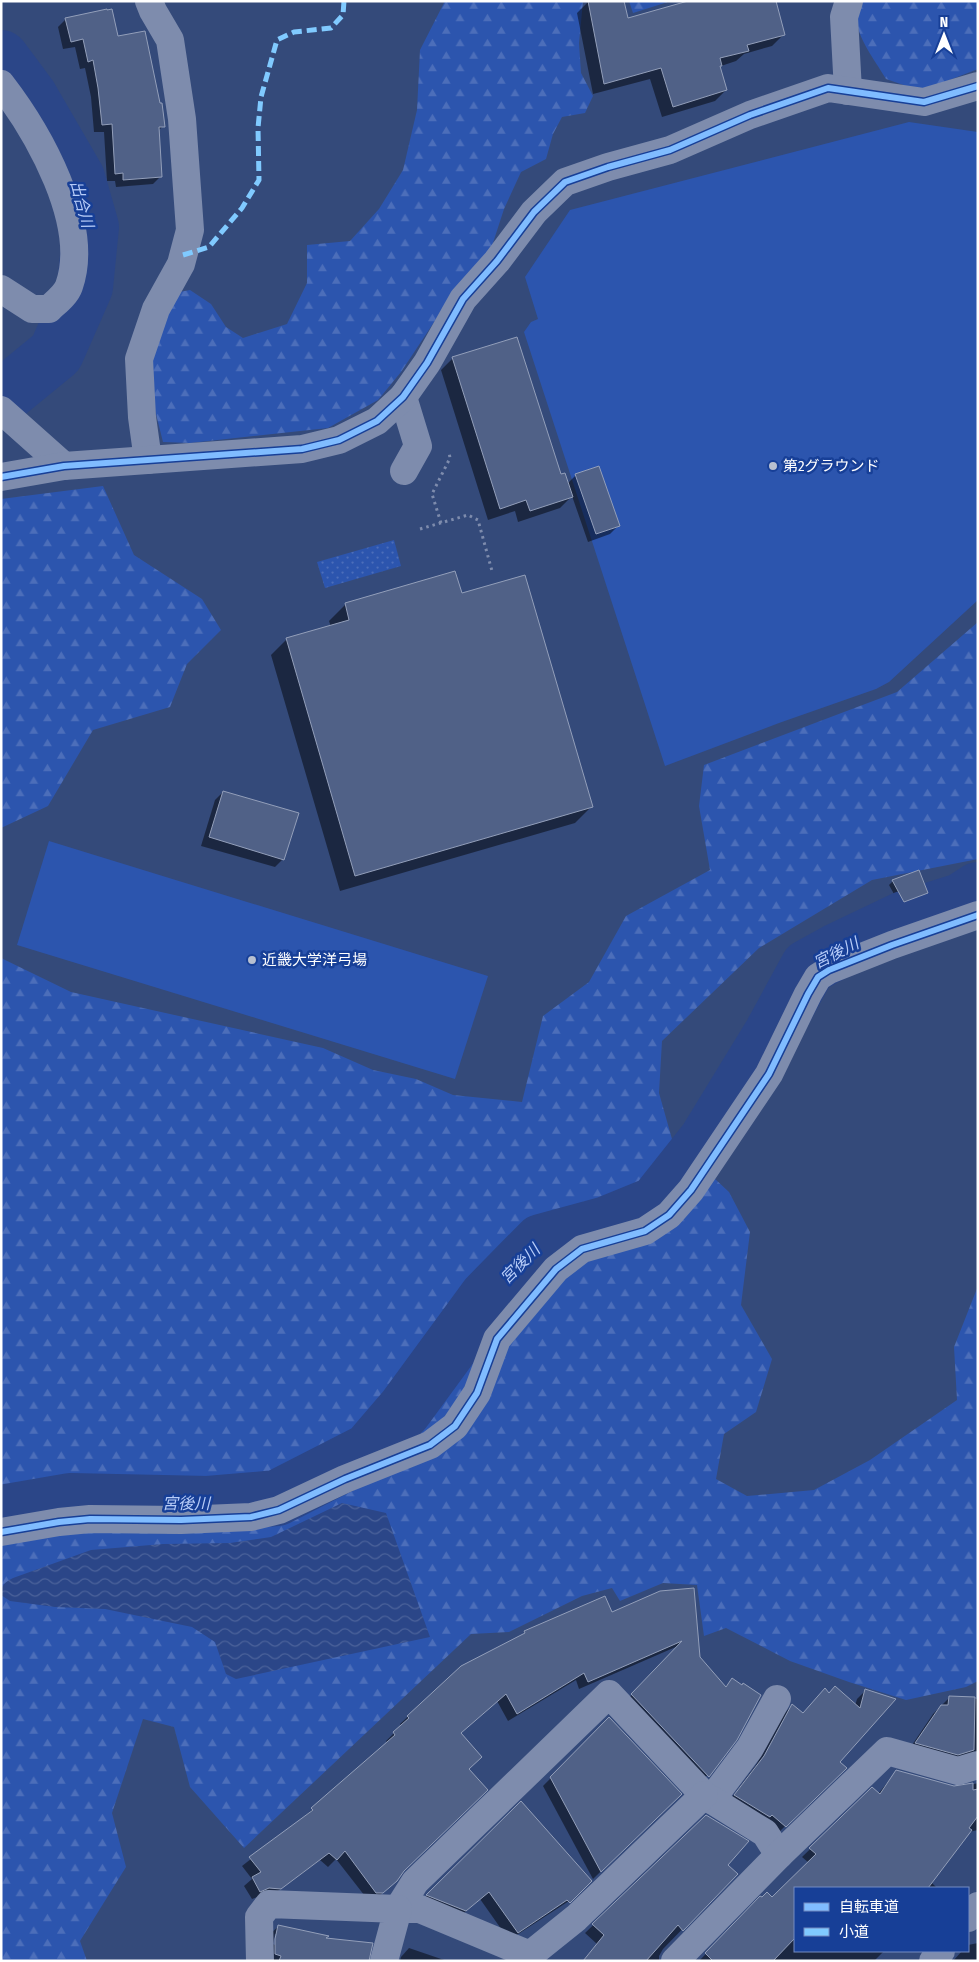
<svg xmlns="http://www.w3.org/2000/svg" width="979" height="1962" font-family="'Fira Sans Condensed','Noto Sans JP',sans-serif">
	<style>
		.green { fill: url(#green-dots) }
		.forest { fill: url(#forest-firs) }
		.pitch { fill: #2c55ae }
		.water { fill: url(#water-waves) }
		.shadow { fill: #0007; fill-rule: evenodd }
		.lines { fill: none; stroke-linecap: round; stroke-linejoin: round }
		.river { stroke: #2b4688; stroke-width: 56 }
		.building { fill: #506187; stroke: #939fba }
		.path { stroke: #7e8cad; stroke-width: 3; stroke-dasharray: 2.5 4; stroke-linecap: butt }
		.minor { stroke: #7e8cad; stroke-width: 28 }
		.quiet { stroke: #80caff; stroke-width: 5; stroke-dasharray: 10 5; stroke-linecap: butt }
		.cycleway-casing { stroke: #173f97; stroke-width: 9 }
		.cycleway { stroke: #80bcff; stroke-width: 6 }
		.poi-dot { fill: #b8c0d0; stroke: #173f97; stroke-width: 2 }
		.labels { text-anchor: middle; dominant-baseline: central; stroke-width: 5; stroke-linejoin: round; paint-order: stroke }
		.poi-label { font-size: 15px; fill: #fff; stroke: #173f97; text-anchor: start }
		.water-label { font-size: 16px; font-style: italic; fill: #b7ccf8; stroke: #173f97 }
	</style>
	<defs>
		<pattern id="green-dots" width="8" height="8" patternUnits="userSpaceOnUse" patternTransform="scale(1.25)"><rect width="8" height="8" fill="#2c55ae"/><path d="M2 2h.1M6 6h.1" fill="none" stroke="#4c6eba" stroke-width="1.8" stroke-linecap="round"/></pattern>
		<pattern id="forest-firs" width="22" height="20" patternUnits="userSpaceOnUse" patternTransform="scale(1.25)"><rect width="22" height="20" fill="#2c55ae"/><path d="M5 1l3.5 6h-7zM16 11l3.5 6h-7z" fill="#4c6eba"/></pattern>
		<pattern id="water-waves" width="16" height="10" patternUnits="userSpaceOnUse" patternTransform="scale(1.25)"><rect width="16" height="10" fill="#2b4688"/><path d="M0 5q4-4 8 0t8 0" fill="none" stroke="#4b629a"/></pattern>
	</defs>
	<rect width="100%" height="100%" fill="#344a7a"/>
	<path class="green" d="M394 540 401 566 325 588 317 562Z"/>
	<g class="forest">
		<path d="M445 1H583L579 43 581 73 593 96 585 113 562 117 553 134 546 159 521 172 504 209 490 252 450 298 401 372 378 400 328 428 190 443 163 442 155 410 150 371 164 316 179 292 190 290 211 304 226 327 243 338 287 324 307 283V245L350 241 379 209 403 170 417 110 420 50Z"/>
		<path d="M629 1H671L633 13Z"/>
		<path d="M858 1H978V69L921 91 886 79C874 58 848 28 858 1Z"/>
		<path d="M103 486 134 555 202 599 221 630 187 664 170 707 93 730 48 806 1 828V499Z"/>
		<path d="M978 622V859L872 880 759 948 662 1041 659 1093 672 1139 729 1192 750 1232 741 1305 772 1359 756 1412 724 1434 716 1479 747 1496 814 1490 870 1460 957 1400 954 1347 978 1286V1681L966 1687 906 1700 849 1682 790 1661 726 1628 704 1636 697 1585 663 1583 620 1601 612 1588 582 1596 509 1632 471 1634 244 1848 190 1787 174 1727 143 1719 112 1813 126 1867 80 1941 87 1961H1V958L71 992 323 1048 373 1070 416 1079 453 1095 522 1102 543 1016 589 982 626 916 710 870 699 806 704 765 897 692Z"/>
	</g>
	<g class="pitch">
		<path d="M909 122 978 132V600L889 682 876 689 779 723 665 766 524 332 531 322 538 319 525 277 570 210Z"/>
		<path d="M49 841 488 976 455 1079 17 945Z"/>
	</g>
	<path class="water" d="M342 1503 386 1513 430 1637 236 1679 226 1674 215 1642 192 1627 105 1609 55 1607 10 1601 1 1595C1 1585 5 1582 13 1578L91 1550 163 1544 230 1543 271 1537Z"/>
	<g class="shadow">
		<path d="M591 1 627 20 784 34 772 46 744 54 736 61 721 66 719 67 726 90 715 101 662 117 650 79 593 94 577 13 588 2Z"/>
		<path d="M66 19 117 38 163 126 158 131 161 176 153 184 116 187 115 181H107L104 132H94L91 97 85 68 80 69 75 47 63 49 58 27Z"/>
		<path d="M453 358 567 484 576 475 618 526 610 534 588 542 572 496 560 508 518 522 515 511 488 520 441 370Z"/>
		<path d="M454 573 461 595 591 807 575 823 340 891 271 655 287 639 331 627 329 621 345 605Z"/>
		<path d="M223 792 283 859 275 867 201 846 215 800Z"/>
		<path d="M893 881 927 892 923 896 900 905 889 885Z"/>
		<path d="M660 1593 699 1657 725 1687 732 1680 736 1739 700 1784 624 1703 678 1646 579 1689 576 1680 508 1721 497 1701 460 1733 468 1769 403 1871 387 1889 374 1900H368L336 1859 328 1867 320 1860 271 1896H260L252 1899 244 1886 252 1879 242 1866 304 1817 387 1743 386 1741 401 1726 400 1724 461 1667 521 1637 525 1632 611 1614Z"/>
		<path d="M865 1691 894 1700 838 1762 845 1768 777 1834 727 1804 756 1765 784 1714 792 1705 802 1714 829 1694 855 1706 857 1699Z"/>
		<path d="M949 1698 978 1699V1760L908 1751 933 1714Z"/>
		<path d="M609 1719 680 1794 593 1879 543 1786Z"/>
		<path d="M897 1771 954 1787H963L978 1783V1830L969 1832 931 1882 937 1888H795V1951H884L874 1961H699L760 1898 772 1899 809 1863 802 1857 872 1789 878 1794Z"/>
		<path d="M521 1803 572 1899 509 1940 480 1899 457 1919 419 1903Z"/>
		<path d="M706 1816 727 1865 736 1874 663 1949 659 1956V1961H583L597 1944 585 1933Z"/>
		<path d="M279 1926 324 1939 362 1961H268L270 1934ZM275 1934H277L275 1945 273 1944Z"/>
		<path d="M978 1943V1961H953L962 1951H968V1945Z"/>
		<path d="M409 1948 447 1961H400L401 1957Z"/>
	</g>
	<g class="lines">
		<g class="river">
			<path d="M1 58 30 97 77 178 91 227 85 287 56 353 1 398"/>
			<path d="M1 1513 70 1501 208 1504 277 1498 369 1451 405 1409 487 1297 541 1242 607 1224 656 1204 706 1141 772 1033 808 967 837 951 904 919 961 901 978 890"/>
		</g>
	</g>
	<g class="building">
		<path d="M588 1H624L628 18 688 1H776L785 35 747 45 749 51 720 58 722 66H720L727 90 673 107 661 68 604 84Z"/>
		<path d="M107 9V10L112 9 118 36 145 31 160 103H162L165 127H159L162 177 123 180V173L115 174 112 124 102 125 98 88 93 60 88 62 83 39 71 42 65 18Z"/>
		<path d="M517 337 561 474 565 473 573 497 530 511 526 500 500 509 452 357Z"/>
		<path d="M599 466 620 526 596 534 575 474Z"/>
		<path d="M455 571 462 593 525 575 593 807 355 876 286 638 349 620 345 603Z"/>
		<path d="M223 791 299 813 284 860 209 837Z"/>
		<path d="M919 870 928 893 904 902 892 880Z"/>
		<path d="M694 1588 700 1657 726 1687 732 1678 742 1685 743 1683 761 1695 737 1740 709 1777 631 1694 682 1641 588 1682 584 1673 517 1714 506 1694 461 1733 482 1757 469 1769 488 1790 404 1871 397 1881 383 1893H376L345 1851 337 1860 329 1853 281 1889 269 1888 260 1892 252 1877 261 1872 249 1857 313 1810 311 1808 395 1735 393 1732 409 1718 407 1716 461 1666 525 1633 524 1631 605 1596 612 1612 660 1591Z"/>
		<path d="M835 1686 860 1708 865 1689 896 1699 840 1762 847 1768 786 1827 772 1815 770 1817 734 1795 764 1756 792 1704 803 1713 825 1688 829 1693Z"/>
		<path d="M949 1696 975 1697 974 1750 958 1755 915 1743 941 1705H948Z"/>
		<path d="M609 1717 682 1794 601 1872 550 1777Z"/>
		<path d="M896 1770 954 1786 973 1783V1790L978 1789V1816L969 1828 972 1830 928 1888H795V1938L773 1961H713L705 1953 760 1896 762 1897 767 1892 772 1897 816 1854 809 1848 872 1787 880 1794Z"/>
		<path d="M521 1801 592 1881 570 1903 567 1900 518 1933 489 1892 466 1911 426 1895Z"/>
		<path d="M706 1815 749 1841 728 1865 738 1874 683 1931 678 1925 646 1961H583L604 1935 592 1924Z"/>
		<path d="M278 1925 329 1936 326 1938 373 1943 369 1961H279L281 1956 275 1954V1939Z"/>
	</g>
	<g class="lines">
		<g class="path">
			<path d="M441 523 432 494 450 458 449 452"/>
			<path d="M420 529 468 515 478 520 492 571"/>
		</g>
		<g class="minor">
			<path d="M1 84C38 132 91 224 69 286 66 295 55 303 49 309H32L1 289"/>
			<path d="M848 91 844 17 849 1"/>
			<path d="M403 397 418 446 404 471"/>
			<path d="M1 410 64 466"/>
			<path d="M148 460 142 417 139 359 156 309 181 264 190 230 182 119 170 40 153 11 149 1"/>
			<path d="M1 477 64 466 302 449 339 440 377 421 403 397 427 363 463 299 497 261 534 212 565 182 608 167 670 150 750 115 828 88 924 102 978 86"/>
			<path d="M1 1532 59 1522 90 1519 181 1520 251 1517 279 1510 345 1479 430 1445 455 1426 477 1393 497 1339 556 1269 582 1249 645 1231 669 1215 691 1190 769 1074 808 994 818 977 829 970 892 945 978 915"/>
			<path d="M711 1800 750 1748 777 1699"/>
			<path d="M398 1909 415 1882 609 1694 704 1795 765 1833 779 1855"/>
			<path d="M398 1909H420L530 1955 576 1918 704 1795"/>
			<path d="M968 1918 978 1906"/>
			<path d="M260 1961 259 1917 269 1904 398 1909 384 1961"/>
			<path d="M675 1961 779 1855 887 1751 958 1771 978 1765"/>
			<path d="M933 1961 941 1951"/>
		</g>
		<path class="quiet" d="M183 255 209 247 242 208 259 180 258 128 261 97 277 40 294 32 331 28 343 15 344 1"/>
		<g class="cycleway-casing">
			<g id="cycleway">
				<path d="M1 477 64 466 302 449 339 440 377 421 403 397 427 363 463 299 497 261 534 212 565 182 608 167 670 150 750 115 828 88 924 102 978 86"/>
				<path d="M1 1532 59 1522 90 1519 181 1520 251 1517 279 1510 345 1479 430 1445 455 1426 477 1393 497 1339 556 1269 582 1249 645 1231 669 1215 691 1190 769 1074 808 994 818 977 829 970 892 945 978 915"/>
			</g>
		</g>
		<use href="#cycleway" class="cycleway"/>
	</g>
	<g class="poi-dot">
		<circle cx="773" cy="466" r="5"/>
		<circle cx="252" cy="960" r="5"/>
	</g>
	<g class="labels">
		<g class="poi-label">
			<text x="783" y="466">第2グラウンド</text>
			<text x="262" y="960">近畿大学洋弓場</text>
		</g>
		<g class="water-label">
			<text transform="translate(82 204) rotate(75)">出合川</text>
			<text transform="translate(836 953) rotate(-27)">宮後川</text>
			<text transform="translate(520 1264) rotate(-45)">宮後川</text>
			<text x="186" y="1503">宮後川</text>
		</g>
	</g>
	<rect width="979" height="1962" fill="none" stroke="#ffffff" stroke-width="5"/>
	<rect x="794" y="1887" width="175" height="65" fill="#173f97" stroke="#748cc1"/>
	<rect x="804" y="1903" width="25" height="8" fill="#80bcff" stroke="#748cc1"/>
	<text x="839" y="1912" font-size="15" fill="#ffffff">自転車道</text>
	<rect x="804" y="1928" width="25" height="8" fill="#80caff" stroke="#748cc1"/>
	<text x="839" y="1937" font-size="15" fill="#ffffff">小道</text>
	<g transform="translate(944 35)" stroke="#173f97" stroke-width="4" paint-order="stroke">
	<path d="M0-4L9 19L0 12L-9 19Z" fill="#ffffff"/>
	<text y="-8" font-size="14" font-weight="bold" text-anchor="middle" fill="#ffffff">N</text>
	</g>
</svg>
